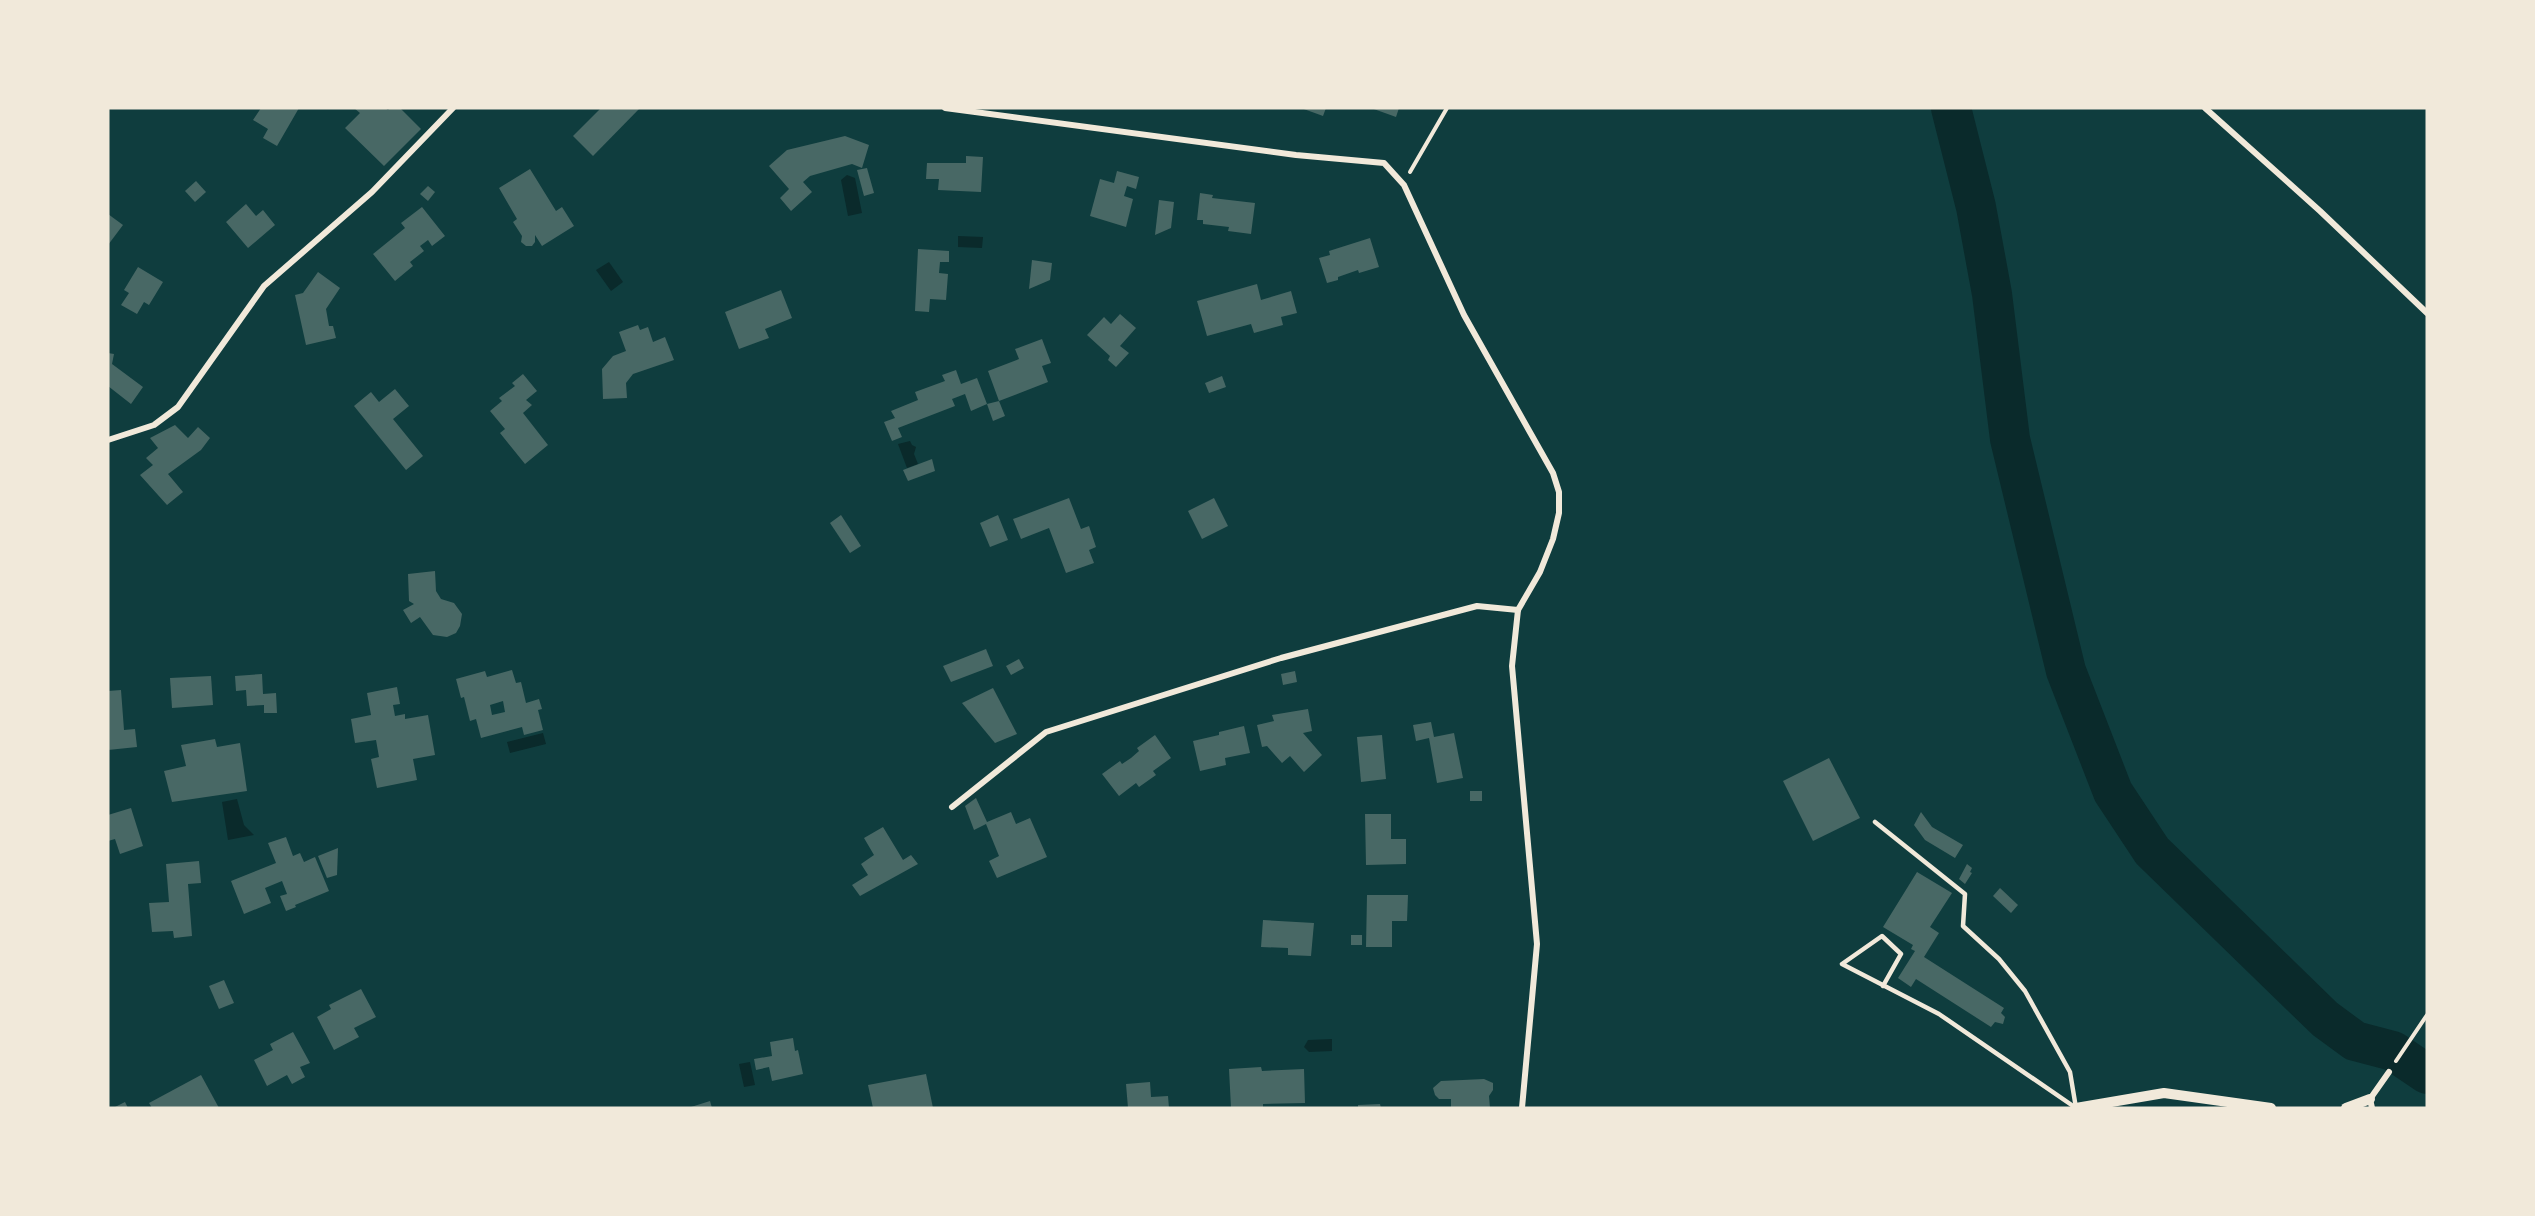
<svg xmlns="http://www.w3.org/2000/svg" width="2535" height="1216" font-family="Raleway,sans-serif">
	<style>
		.water { fill: #0a2a2b }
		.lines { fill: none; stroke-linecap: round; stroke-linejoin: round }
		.river { stroke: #0a2a2b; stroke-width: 40 }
		.building { fill: #486865; fill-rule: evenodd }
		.path { stroke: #f1e9da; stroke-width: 4 }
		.service { stroke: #f1e9da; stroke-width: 4.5 }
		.minor { stroke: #f1e9da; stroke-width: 6 }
		.tertiary { stroke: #f1e9da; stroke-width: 10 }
	</style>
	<rect width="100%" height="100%" fill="#0f3d3e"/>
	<g class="water">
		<path d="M847 175 855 178 862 213 848 216 841 180Z"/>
		<path d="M958 236 983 237 982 248 958 247Z"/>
		<path d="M609 262 623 282 611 291 596 270Z"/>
		<path d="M910 441 912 445 916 447 914 454 918 464 907 468 898 444Z"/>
		<path d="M543 733 546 744 510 753 507 742Z"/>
		<path d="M237 799 244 825 254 835 228 840 222 802Z"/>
		<path d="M1332 1039V1051L1309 1052 1304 1047 1308 1040Z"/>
		<path d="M750 1062 755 1085 744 1087 739 1064Z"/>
	</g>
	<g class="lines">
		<path class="river" d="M1951 108 1976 207 1992 294 2010 439 2066 671 2113 792 2152 851 2325 1019 2355 1041 2393 1051 2427 1074"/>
	</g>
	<g class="building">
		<path d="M261 108H299L277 146 263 138 268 129 253 120Z"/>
		<path d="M354 108H385L388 110 390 108H400L421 129 384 166 345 128 360 113Z"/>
		<path d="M601 108H640L593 156 573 136Z"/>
		<path d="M1301 108H1326L1323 116Z"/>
		<path d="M1371 108H1399L1396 117Z"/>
		<path d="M845 136 869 145 862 168 852 164 810 176 803 182 812 192 791 211 780 198 789 189 769 166 787 150Z"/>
		<path d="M966 156 983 157 981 192 938 190 939 179H926L927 163H966Z"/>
		<path d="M867 168 874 193 864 196 857 170Z"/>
		<path d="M530 169 556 211 562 207 574 226 542 246 535 235V242L532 246H526L521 242 522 236 513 222 517 219 499 188Z"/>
		<path d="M1117 171 1139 177 1136 189 1127 186 1124 196 1133 199 1126 227 1090 216 1100 179 1114 183Z"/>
		<path d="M196 181 206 192 195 202 185 191Z"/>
		<path d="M428 186 435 192 428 201 420 194Z"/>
		<path d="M1200 193 1213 195 1212 198 1255 203 1251 234 1228 231 1229 227 1203 224V220H1197Z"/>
		<path d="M1159 200 1174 202 1171 228 1155 235Z"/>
		<path d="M246 204 256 216 263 210 275 225 248 248 226 222Z"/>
		<path d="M422 207 445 236 432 246 428 240 420 246 424 251 410 262 413 266 395 281 373 254 405 228 401 223Z"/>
		<path d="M108 214 123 225 108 245Z"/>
		<path d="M1370 238 1379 267 1359 273 1358 270 1338 277V280L1327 283 1319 258 1330 255 1329 251Z"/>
		<path d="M918 249 949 251V262H940L939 273 948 274 946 300 930 299 929 312 915 311Z"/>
		<path d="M1032 260 1052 263 1050 280 1029 289Z"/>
		<path d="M138 267 163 282 149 305 144 302 137 314 121 305 129 293 124 290Z"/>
		<path d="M318 272 340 288 326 309 329 326H333L336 338 306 345 295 295 303 293Z"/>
		<path d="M1257 284 1261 300 1291 291 1297 313 1281 317 1283 325 1254 333 1251 324 1207 336 1197 301Z"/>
		<path d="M781 290 792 318 765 329 769 338 739 349 725 312Z"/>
		<path d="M1120 314 1136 328 1120 346 1129 353 1116 367 1108 360 1110 356 1087 335 1104 317 1111 324Z"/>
		<path d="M638 325 640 330 648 327 653 342 665 337 674 360 633 374 626 383 627 398 603 399 602 369 613 356 626 351 619 332Z"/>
		<path d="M1042 339 1051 363 1042 366 1048 382 999 401 988 371 1019 359 1015 349Z"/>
		<path d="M108 353 114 354 112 364 143 387 131 404 108 386Z"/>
		<path d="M956 370 961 384 977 378 987 404 971 411 965 394 952 399 955 406 898 428 902 437 892 441 884 422 895 418 891 411 918 400 915 392 945 381 942 375Z"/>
		<path d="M523 374 537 391 526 400 532 405 523 413 548 445 525 464 500 433 505 429 490 411 502 401 499 398 515 386 512 383Z"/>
		<path d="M1222 376 1226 387 1209 393 1205 383Z"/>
		<path d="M395 389 409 406 393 419 423 456 406 470 354 406 371 392 379 402Z"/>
		<path d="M999 401 1005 416 993 421 987 404Z"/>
		<path d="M175 425 188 438 198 427 210 438 201 450 168 474 183 492 167 505 140 475 153 465 146 458 158 448 150 438Z"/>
		<path d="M932 459 935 471 908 481 903 470Z"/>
		<path d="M1069 498 1081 529 1089 526 1096 547 1089 550 1094 563 1066 573 1049 528 1021 539 1013 519Z"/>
		<path d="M1214 498 1228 526 1202 539 1188 511Z"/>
		<path d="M841 515 861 546 850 553 830 523Z"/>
		<path d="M998 515 1008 540 990 547 980 523Z"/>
		<path d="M435 571 436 591 441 599 454 603 462 614 460 626 456 633 447 637 433 635 420 617 411 623 403 610 414 604 409 601 408 574Z"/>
		<path d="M986 649 993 666 951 682 943 666Z"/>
		<path d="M1019 659 1024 668 1011 675 1006 666Z"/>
		<path d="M512 670 516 683 521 682 526 703 539 699 542 709 538 710 543 730 524 735 522 727 481 738 476 719 470 721 464 697 461 698 456 679 485 671 487 677ZM503 701 505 712 492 715 490 705Z"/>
		<path d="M1295 671 1297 682 1283 685 1281 674Z"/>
		<path d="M262 674 263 694 276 693 277 713H264V705L247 706 246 690 236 691 235 676Z"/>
		<path d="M211 676 213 705 172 708 170 678Z"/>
		<path d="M397 687 400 704 393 705 395 716 405 714V719L428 715 435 755 413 759 417 780 377 788 371 759 379 757 376 740 355 743 351 719 371 715 367 693Z"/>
		<path d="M993 688 1017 734 995 743 962 703Z"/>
		<path d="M121 690 124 730 135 729 137 747 108 750V691Z"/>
		<path d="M1308 709 1312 731 1303 733 1322 755 1304 772 1290 756 1282 763 1267 746 1262 747 1257 725 1274 721 1272 715Z"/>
		<path d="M1431 722 1434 737 1454 733 1463 778 1437 783 1429 738 1416 741 1413 725Z"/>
		<path d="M1244 726 1250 753 1225 758 1226 765 1200 771 1193 741 1219 735V732Z"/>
		<path d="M1155 735 1171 758 1153 771 1156 775 1139 787 1136 783 1119 796 1102 774 1120 761 1122 764 1131 758 1139 751 1137 748Z"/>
		<path d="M1382 735 1386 779 1361 782 1357 737Z"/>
		<path d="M215 739 217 747 240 743 247 791 172 802 164 771 186 766 181 745Z"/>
		<path d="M1829 758 1860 818 1813 841 1783 781Z"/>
		<rect x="1470" y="791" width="12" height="10"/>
		<path d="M976 798 987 822 1011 812 1016 824 1030 818 1047 857 997 878 989 861 999 856 986 824 974 830 965 806Z"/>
		<path d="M131 808 143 846 120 854 115 839 108 841V815Z"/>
		<path d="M1921 812 1932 827 1963 845 1955 858 1925 840 1914 825Z"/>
		<path d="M1365 814H1391V839H1406V864L1366 865Z"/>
		<path d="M883 827 903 860 911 855 918 864 860 896 852 885 868 875 861 864 874 855 864 838Z"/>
		<path d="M286 837 293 856 300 853 304 862 315 857 329 891 295 905 296 907 286 911 280 896 287 894 282 881 265 888 271 903 244 914 231 881 276 863 268 843Z"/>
		<path d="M338 848 337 875 327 878 318 856Z"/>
		<path d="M199 861 201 883 188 884 192 936 174 938 173 931 152 932 149 903 169 902 166 864Z"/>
		<path d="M1967 864 1972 868 1970 872 1972 873 1965 884 1959 879Z"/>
		<path d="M1917 872 1952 893 1930 927 1939 933 1924 957 2004 1008 2001 1013 2005 1017 2003 1024 1995 1022 1991 1027 1916 979 1911 987 1898 978 1915 951 1911 949 1913 945 1883 927Z"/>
		<path d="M2000 888 2018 905 2011 913 1993 896Z"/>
		<path d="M1367 895H1408L1407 921H1392V947H1366Z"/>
		<path d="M1263 920 1314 923 1311 956 1288 955V948L1261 947Z"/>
		<rect x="1351" y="935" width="11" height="10"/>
		<path d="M224 980 234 1003 219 1009 209 986Z"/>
		<path d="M361 989 376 1017 354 1028 359 1037 334 1050 317 1017 331 1009 329 1005Z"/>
		<path d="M293 1032 310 1063 300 1067 305 1077 292 1084 287 1075 267 1086 254 1060 273 1050 270 1044Z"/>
		<path d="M793 1038 795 1051 798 1050 803 1074 772 1081 769 1067 756 1070 754 1059 772 1056 770 1042Z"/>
		<path d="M1261 1067 1262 1071 1304 1069 1305 1103 1263 1104V1108H1231L1229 1069Z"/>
		<path d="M926 1074 933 1108H873L868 1085Z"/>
		<path d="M201 1075 219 1108H152L149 1103Z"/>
		<path d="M1484 1079 1493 1083V1090L1489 1096 1490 1108H1451V1099H1439L1435 1095 1433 1088 1441 1081Z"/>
		<path d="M1150 1082 1151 1097 1168 1096 1169 1108H1128L1126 1084Z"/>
		<path d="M710 1101 712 1108H691V1107Z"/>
		<path d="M125 1102 128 1108H113Z"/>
		<path d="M1380 1104 1381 1108H1358V1105Z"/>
	</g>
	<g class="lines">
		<g class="path">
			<path d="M1410 172 1447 108"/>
			<path d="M2396 1061 2427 1015"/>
		</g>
		<g class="service">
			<path d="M1875 822 1965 894 1963 926 1999 959 2025 991 2070 1072 2076 1108"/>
			<path d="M1883 986 1901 954 1882 936 1842 964 1939 1014 2076 1108"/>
		</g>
		<g class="minor">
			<path d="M945 108 1296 155 1384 163 1404 185 1464 315 1553 473 1559 492V513L1553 539 1540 572 1518 610 1512 666 1537 944 1522 1108"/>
			<path d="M2205 108 2320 211 2427 313"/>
			<path d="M108 440 154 425 178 407 264 286 372 192 453 108"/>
			<path d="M952 807 1046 732 1281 658 1477 606 1518 610"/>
			<path d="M2372 1108 2370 1099 2389 1072"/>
		</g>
		<g class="tertiary">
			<path d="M2076 1108 2164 1093 2271 1108"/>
			<path d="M2346 1108 2370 1099"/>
		</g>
	</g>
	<rect width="2535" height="1216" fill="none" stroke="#f1e9da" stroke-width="219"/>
</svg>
